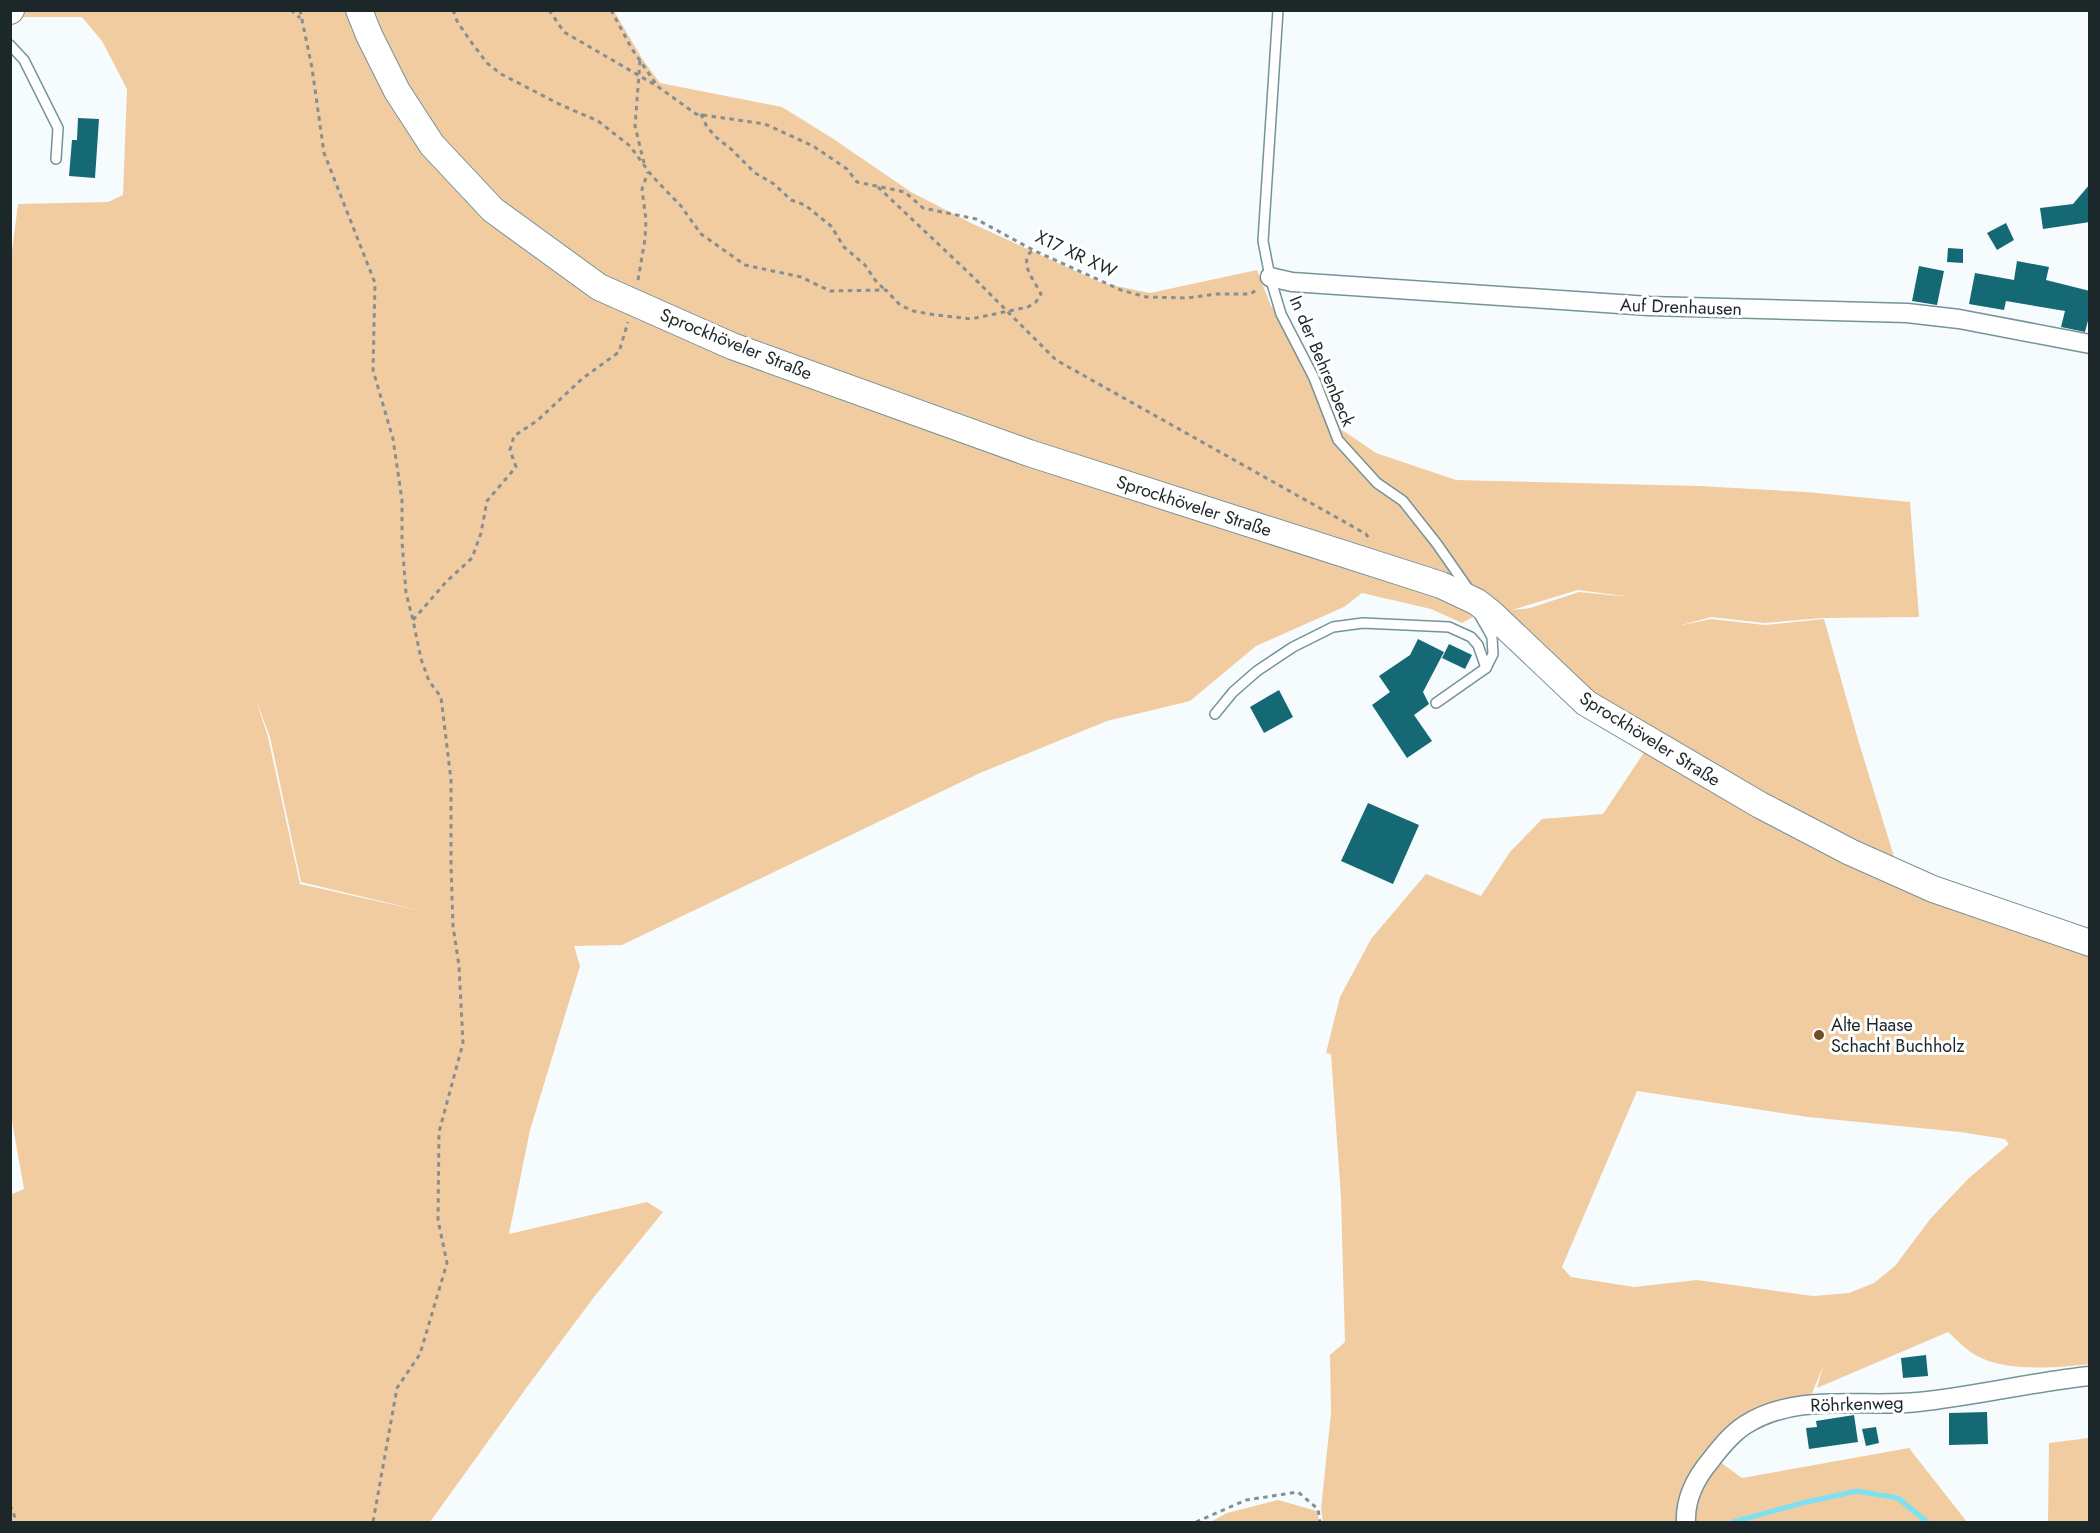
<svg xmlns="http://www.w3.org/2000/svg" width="2100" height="1533" font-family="Jost,sans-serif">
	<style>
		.green { fill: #f1cca1; fill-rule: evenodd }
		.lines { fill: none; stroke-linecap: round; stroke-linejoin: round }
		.stream { stroke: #7de1f1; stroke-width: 5 }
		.building { fill: #146974 }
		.lane-casing { stroke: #769398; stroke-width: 12 }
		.street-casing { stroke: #769398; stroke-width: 21 }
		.secondary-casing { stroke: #769398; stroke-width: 28 }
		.path { stroke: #868f90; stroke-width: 3; stroke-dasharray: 4.5 4.5; stroke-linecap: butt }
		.lane { stroke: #fff; stroke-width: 9 }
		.street { stroke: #fff; stroke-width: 18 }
		.secondary { stroke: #fff; stroke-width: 26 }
		.poi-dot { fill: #715027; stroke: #fff; stroke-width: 2 }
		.labels { text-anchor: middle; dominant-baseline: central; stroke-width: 6; stroke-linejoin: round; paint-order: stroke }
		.street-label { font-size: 18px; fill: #1b2729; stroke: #fff }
		.poi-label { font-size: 18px; fill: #1b2729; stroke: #fff; text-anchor: start }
	</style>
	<rect width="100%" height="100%" fill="#f6fcfd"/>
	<g class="green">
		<path d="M16 11H614L643 60 660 83 782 107 832 138 911 192 973 224 1102 283 1150 293 1257 270 1271 306 1293 332 1329 421 1376 453 1456 480 1699 486 1806 492 1910 502 1919 617 1823 618 1764 623 1711 617 1678 626 1711 619 1765 625 1824 619 1859 743 1896 863 1676 748 1475 616 1462 623 1431 609 1362 593 1344 607 1256 646 1190 701 1107 721 980 773 622 945 574 946 580 966 530 1130 509 1234 647 1202 663 1212 594 1297 527 1387 430 1522H11L10 1195 24 1189 10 1110 11 259 18 204 108 202 123 195 127 89 102 41 82 17H22L15 15ZM1578 590 1631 597 1579 592 1530 608 1512 610ZM256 700 270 737 301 882 426 912 300 884 268 737Z"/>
		<path d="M1645 751 1706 788 2089 951V1364C2057 1368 2007 1372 1977 1356 1967 1351 1957 1340 1948 1332L1817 1388 1823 1366 1809 1401 1719 1444 1682 1522H1323L1321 1509 1331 1413 1330 1355 1345 1342 1341 1198 1331 1054 1326 1053 1340 997 1371 939 1426 874 1481 896 1510 852 1542 819 1603 814ZM1637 1091 1808 1117 1960 1132 2005 1139 2009 1144 1968 1179 1931 1218 1895 1266 1874 1283 1849 1293 1813 1296 1697 1280 1634 1287 1571 1277 1562 1267Z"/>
		<path d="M2089 1438V1522H2048L2049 1443Z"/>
		<path d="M1909 1448 1967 1522H1693L1695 1493 1716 1459 1742 1478Z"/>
		<path d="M1278 1500 1317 1511 1319 1522H1210L1227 1513Z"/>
	</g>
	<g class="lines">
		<path class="stream" d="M1733 1522 1802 1503 1857 1491 1898 1498 1927 1522"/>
	</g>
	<g class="building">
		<path d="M78 118 99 119 95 178 69 176 72 140H77Z"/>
		<path d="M2090 184V222L2043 229 2040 208 2073 204Z"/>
		<path d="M2006 223 2014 240 1997 250 1987 233Z"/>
		<path d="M1948 248 1963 249V263L1947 262Z"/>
		<path d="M2017 261 2049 267 2046 280 2090 291V313L2085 332 2061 327 2065 311 2006 301 2004 310 1969 304 1975 273 2014 280Z"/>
		<path d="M1919 266 1944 271 1937 305 1912 301Z"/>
		<path d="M1418 639 1444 652 1423 692 1429 704 1414 715 1432 741 1407 758 1372 705 1390 692 1379 676 1410 655Z"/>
		<path d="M1449 644 1472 655 1465 669 1442 658Z"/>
		<path d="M1279 690 1293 717 1264 733 1250 707Z"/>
		<path d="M1368 803 1419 825 1393 884 1341 861Z"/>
		<path d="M1926 1355 1928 1376 1903 1378 1901 1358Z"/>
		<path d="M1987 1412 1988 1444 1949 1445V1413Z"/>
		<path d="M1854 1415 1858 1442 1809 1449 1806 1428 1817 1427 1816 1421Z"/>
		<path d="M1876 1427 1879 1443 1866 1446 1862 1429Z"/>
	</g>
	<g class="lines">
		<g class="lane-casing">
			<g id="lane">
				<path d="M1278 10 1263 241 1270 277 1281 314 1314 378 1338 440 1377 483 1403 501 1437 544 1469 590"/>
				<path d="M10 45 24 60 58 128 56 159"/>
				<path d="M1436 703 1486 668 1493 654 1492 637 1479 614"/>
				<path d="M1215 714 1233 692 1257 671 1293 647 1333 627 1363 623 1449 627 1471 637 1478 645 1486 668"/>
			</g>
		</g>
		<g class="street-casing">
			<g id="street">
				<path d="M1270 277 1292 282 1649 306 1907 313 1959 319 2090 344"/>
				<path d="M1686 1522C1685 1499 1695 1479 1710 1461 1720 1448 1731 1434 1745 1425 1796 1392 1862 1408 1918 1402 1976 1396 2032 1382 2090 1376"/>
			</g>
		</g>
		<g class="secondary-casing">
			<g id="secondary">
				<path d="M359 10 369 35 397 91 432 145 493 210 599 287 732 346 1029 453 1441 585 1477 602 1491 613 1586 703 1760 805 1850 852 1933 889 2090 943"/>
				<path d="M10 11 11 10"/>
			</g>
		</g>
		<g class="path">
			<path d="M291 10 300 18"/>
			<path d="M300 10 312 68 324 153 375 283 373 370 393 439 402 500V541L406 593 413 620 421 659 429 681 441 697 451 780V865L453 926 459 966 463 1043 439 1132 438 1220 447 1263 420 1354 397 1388 373 1522"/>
			<path d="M453 10 457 21 469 39 487 63 501 74 561 105 598 121 630 146 652 176 681 206 701 234 745 265 801 277 830 291 886 290 900 305 913 311 936 315 971 319 1028 307 1036 302 1041 294C1035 281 1017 262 1033 250"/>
			<path d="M549 10 564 32 657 86 696 114 765 124 813 146 847 169 857 182 905 192 923 208 976 219 1033 250 1121 290 1146 297 1187 298 1217 294H1251L1258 288"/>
			<path d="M611 10 632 49 656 84"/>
			<path d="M640 61 635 126 644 163"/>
			<path d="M701 114 707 127 717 138 731 149 755 173 774 184 791 200 805 205 831 226 844 247 865 265 875 280 884 289"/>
			<path d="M878 187 971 275 1056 360 1366 534 1370 540"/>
			<path d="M638 280 645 239 646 220 642 189 648 172"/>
			<path d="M413 620 446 582 472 558 481 533 487 501 516 467 510 450 514 436 538 420 583 378 619 352 628 322"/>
			<path d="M10 1505 17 1522"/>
			<path d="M1196 1522 1246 1500 1298 1492 1318 1509 1320 1522"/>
		</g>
		<use href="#lane" class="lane"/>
		<use href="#street" class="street"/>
		<use href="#secondary" class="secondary"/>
	</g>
	<circle class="poi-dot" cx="1819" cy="1035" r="6"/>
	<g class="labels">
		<g class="street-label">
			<text transform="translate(1076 254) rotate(25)">X17 XR XW</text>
			<text transform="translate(1681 307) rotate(2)">Auf Drenhausen</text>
			<text transform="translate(736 344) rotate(22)">Sprockhöveler Straße</text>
			<text transform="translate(1322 361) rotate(67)">In der Behrenbeck</text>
			<text transform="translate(1194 506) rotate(18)">Sprockhöveler Straße</text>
			<text transform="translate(1650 739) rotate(32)">Sprockhöveler Straße</text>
			<text transform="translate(1857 1404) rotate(-2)">Röhrkenweg</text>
		</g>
		<g class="poi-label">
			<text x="1831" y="1025">Alte Haase<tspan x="1831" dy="21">Schacht Buchholz</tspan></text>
		</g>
	</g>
	<rect width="2100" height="1533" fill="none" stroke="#1b2729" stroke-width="24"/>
</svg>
